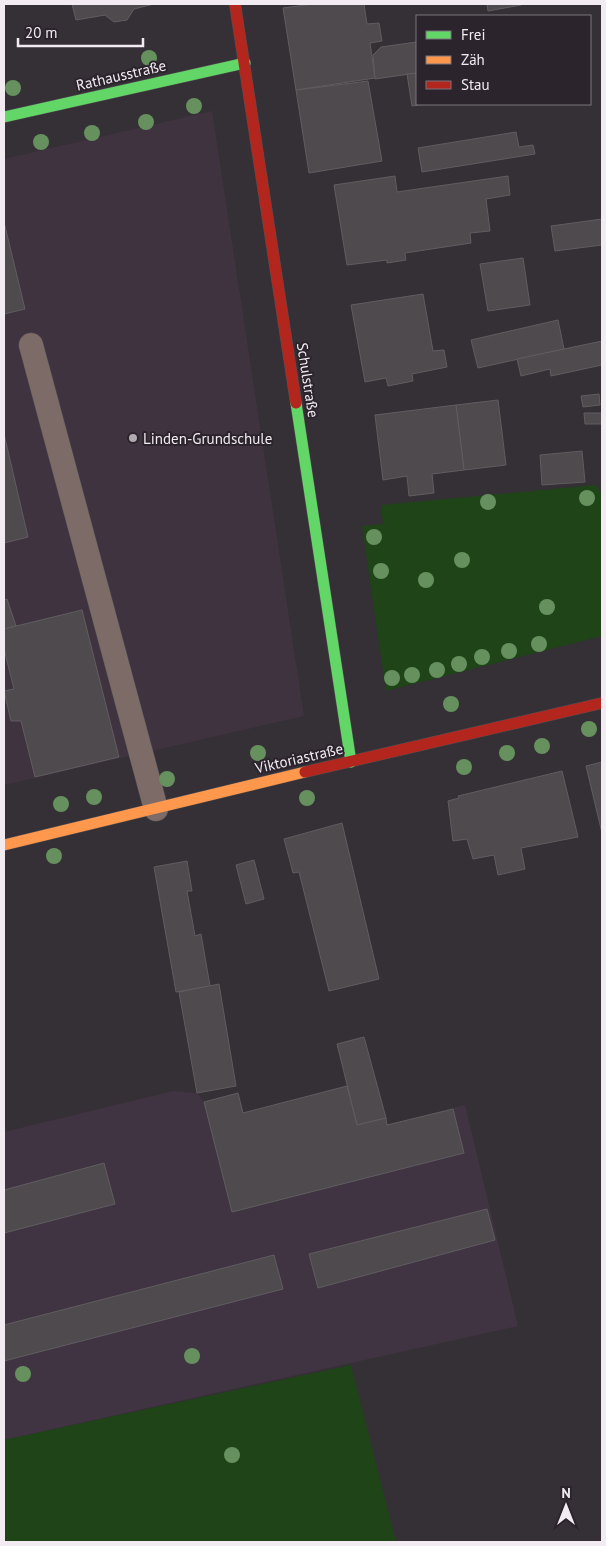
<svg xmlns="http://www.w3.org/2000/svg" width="606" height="1546" font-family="'PT Sans',sans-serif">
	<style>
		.built { fill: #403442 }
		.education { fill: #3f3340 }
		.green { fill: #1e4418 }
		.building { fill: #4e4a4e; stroke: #605d61 }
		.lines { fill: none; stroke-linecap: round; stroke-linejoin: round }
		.lane-casing { stroke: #524f52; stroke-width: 25 }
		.fast-casing { stroke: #524f52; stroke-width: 12 }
		.slow-casing { stroke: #524f52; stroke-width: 12 }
		.jam-casing { stroke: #524f52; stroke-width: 12 }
		.lane { stroke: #7d6b68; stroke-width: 24 }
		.fast { stroke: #63d668; stroke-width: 11 }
		.slow { stroke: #ff974d; stroke-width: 11 }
		.jam { stroke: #b3261e; stroke-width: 11 }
		.tree { fill: #66915f }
		.poi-dot { fill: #b0aab0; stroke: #2c242d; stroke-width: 2 }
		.labels { text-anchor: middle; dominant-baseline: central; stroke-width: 4; stroke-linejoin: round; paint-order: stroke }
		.street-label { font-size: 15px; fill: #f2ecf2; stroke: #2c242d }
		.poi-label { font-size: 15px; fill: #f2ecf2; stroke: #2c242d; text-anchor: start }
	</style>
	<rect width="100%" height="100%" fill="#353035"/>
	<path class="built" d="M347 1086 357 1125 386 1118 388 1125 465 1105 518 1326 4 1440V1132L173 1091 197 1093 204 1102 238 1093 243 1113Z"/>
	<path class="education" d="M212 111 304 716 4 785V159Z"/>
	<g class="green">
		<path d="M597 485 602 495V636L386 691 362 526 383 524 381 505Z"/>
		<path d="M351 1365 396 1542H4V1440Z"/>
	</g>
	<g class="building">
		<path d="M72 4H154L134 9 127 20 114 22 105 15 76 20Z"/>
		<path d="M313 4H364L367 24 379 23 382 41 370 43 375 78 296 90 283 8Z"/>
		<path d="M487 4H521V5L488 11Z"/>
		<path d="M417 42V73L375 79 373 55 381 47Z"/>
		<path d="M417 73V104H424L412 106 407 74Z"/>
		<path d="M368 81 382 161 309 173 296 90Z"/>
		<path d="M516 132 519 147 533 145 535 154 422 172 418 148Z"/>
		<path d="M395 176 397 192 508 176 510 195 486 199 490 231 470 233 471 243 405 253 406 260 387 263V260L347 265 334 185Z"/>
		<path d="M602 219V245L555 251 551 226Z"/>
		<path d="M4 222 25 309 4 314Z"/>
		<path d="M523 258 530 305 488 311 480 264Z"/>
		<path d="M423 294 433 351 444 350 447 367 412 374 413 381 388 386 386 378 365 382 351 305Z"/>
		<path d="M558 320 564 349 478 368 471 340Z"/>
		<path d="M602 341V365L551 376 550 369 521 376 517 359Z"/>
		<path d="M599 394 600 405 583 407 581 396Z"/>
		<path d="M498 400 506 465 464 470 456 405Z"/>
		<path d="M456 405 464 470 432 474 434 493 409 496 407 476 383 480 375 415Z"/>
		<path d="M584 413H602V424H585Z"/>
		<path d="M4 434 28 537 4 543Z"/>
		<path d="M582 451 585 482 542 485 540 455Z"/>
		<path d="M7 599 16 626 4 629V600Z"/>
		<path d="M82 610 119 757 35 777 21 721H11L4 691 14 689 4 649V629Z"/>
		<path d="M602 762V833L586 766Z"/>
		<path d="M562 771 578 837 521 848 525 869 498 875 494 855 473 859 467 839 453 841 448 801 459 798 458 796Z"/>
		<path d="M342 823 379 979 329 991 299 872 293 873 284 839Z"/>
		<path d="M254 860 264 899 246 904 236 865Z"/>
		<path d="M187 861 192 891H187L195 936 201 934 210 986 176 992 154 867Z"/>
		<path d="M219 984 236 1086 197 1093 179 992Z"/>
		<path d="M364 1037 386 1118 357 1125 337 1044Z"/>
		<path d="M347 1086 357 1125 386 1118 387 1125 453 1109 464 1153 232 1212 204 1102 238 1093 243 1113Z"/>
		<path d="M104 1163 115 1204 4 1233V1190Z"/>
		<path d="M487 1209 495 1240 318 1288 309 1254Z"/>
		<path d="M274 1255 283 1289 4 1361V1325Z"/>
	</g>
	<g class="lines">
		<g class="lane-casing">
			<path id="lane" d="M31 345 156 809"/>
		</g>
		<g class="fast-casing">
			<g id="fast">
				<path d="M4 117 245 63"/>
				<path d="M296 403 351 762"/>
			</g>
		</g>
		<g class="slow-casing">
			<path id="slow" d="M4 845 305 772"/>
		</g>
		<g class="jam-casing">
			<g id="jam">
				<path d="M235 4 296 403"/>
				<path d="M305 772 602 703"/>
			</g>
		</g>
		<use href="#lane" class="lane"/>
		<use href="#fast" class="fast"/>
		<use href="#slow" class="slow"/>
		<use href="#jam" class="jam"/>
	</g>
	<g class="tree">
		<circle cx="149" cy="58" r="8"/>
		<circle cx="13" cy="88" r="8"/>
		<circle cx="194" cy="106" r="8"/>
		<circle cx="146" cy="122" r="8"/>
		<circle cx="92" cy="133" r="8"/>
		<circle cx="41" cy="142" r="8"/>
		<circle cx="587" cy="498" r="8"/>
		<circle cx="488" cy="502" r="8"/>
		<circle cx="374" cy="537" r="8"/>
		<circle cx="462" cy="560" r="8"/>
		<circle cx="381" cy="571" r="8"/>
		<circle cx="426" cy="580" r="8"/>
		<circle cx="547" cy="607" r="8"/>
		<circle cx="539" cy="644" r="8"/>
		<circle cx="509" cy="651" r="8"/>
		<circle cx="482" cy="657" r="8"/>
		<circle cx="459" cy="664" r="8"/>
		<circle cx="437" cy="670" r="8"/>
		<circle cx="412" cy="675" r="8"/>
		<circle cx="392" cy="678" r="8"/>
		<circle cx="451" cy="704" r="8"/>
		<circle cx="589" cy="729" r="8"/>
		<circle cx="542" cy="746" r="8"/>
		<circle cx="258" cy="753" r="8"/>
		<circle cx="507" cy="753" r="8"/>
		<circle cx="464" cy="767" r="8"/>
		<circle cx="167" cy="779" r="8"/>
		<circle cx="94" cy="797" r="8"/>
		<circle cx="307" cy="798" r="8"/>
		<circle cx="61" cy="804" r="8"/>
		<circle cx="54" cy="856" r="8"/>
		<circle cx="192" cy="1356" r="8"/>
		<circle cx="23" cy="1374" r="8"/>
		<circle cx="232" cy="1455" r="8"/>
	</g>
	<circle class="poi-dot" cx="133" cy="438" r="5"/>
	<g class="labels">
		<g class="street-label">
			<text transform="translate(121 75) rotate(-13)">Rathausstraße</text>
			<text transform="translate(308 380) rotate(81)">Schulstraße</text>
			<text transform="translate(299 758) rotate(-13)">Viktoriastraße</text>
		</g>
		<g class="poi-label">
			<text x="143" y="438">Linden-Grundschule</text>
		</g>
	</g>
	<rect width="606" height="1546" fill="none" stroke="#f2ecf2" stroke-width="10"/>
	<rect x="416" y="15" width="175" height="90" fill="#2c242d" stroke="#7b747c"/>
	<rect x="426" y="31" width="25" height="8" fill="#63d668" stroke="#7b747c"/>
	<text x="461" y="40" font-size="15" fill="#f2ecf2">Frei</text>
	<rect x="426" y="56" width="25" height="8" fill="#ff974d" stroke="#7b747c"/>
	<text x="461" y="65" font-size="15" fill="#f2ecf2">Zäh</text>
	<rect x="426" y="81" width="25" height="8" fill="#b3261e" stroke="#7b747c"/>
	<text x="461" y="90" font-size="15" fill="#f2ecf2">Stau</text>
	<g transform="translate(566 1506)" stroke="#2c242d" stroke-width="4" paint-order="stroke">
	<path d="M0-4L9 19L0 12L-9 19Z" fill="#f2ecf2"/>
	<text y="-8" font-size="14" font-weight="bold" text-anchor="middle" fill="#f2ecf2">N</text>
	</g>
	<path d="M18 38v8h125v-8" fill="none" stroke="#f2ecf2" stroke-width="2.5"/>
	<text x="25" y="38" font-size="15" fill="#f2ecf2" stroke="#2c242d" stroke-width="4" paint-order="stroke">20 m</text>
</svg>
